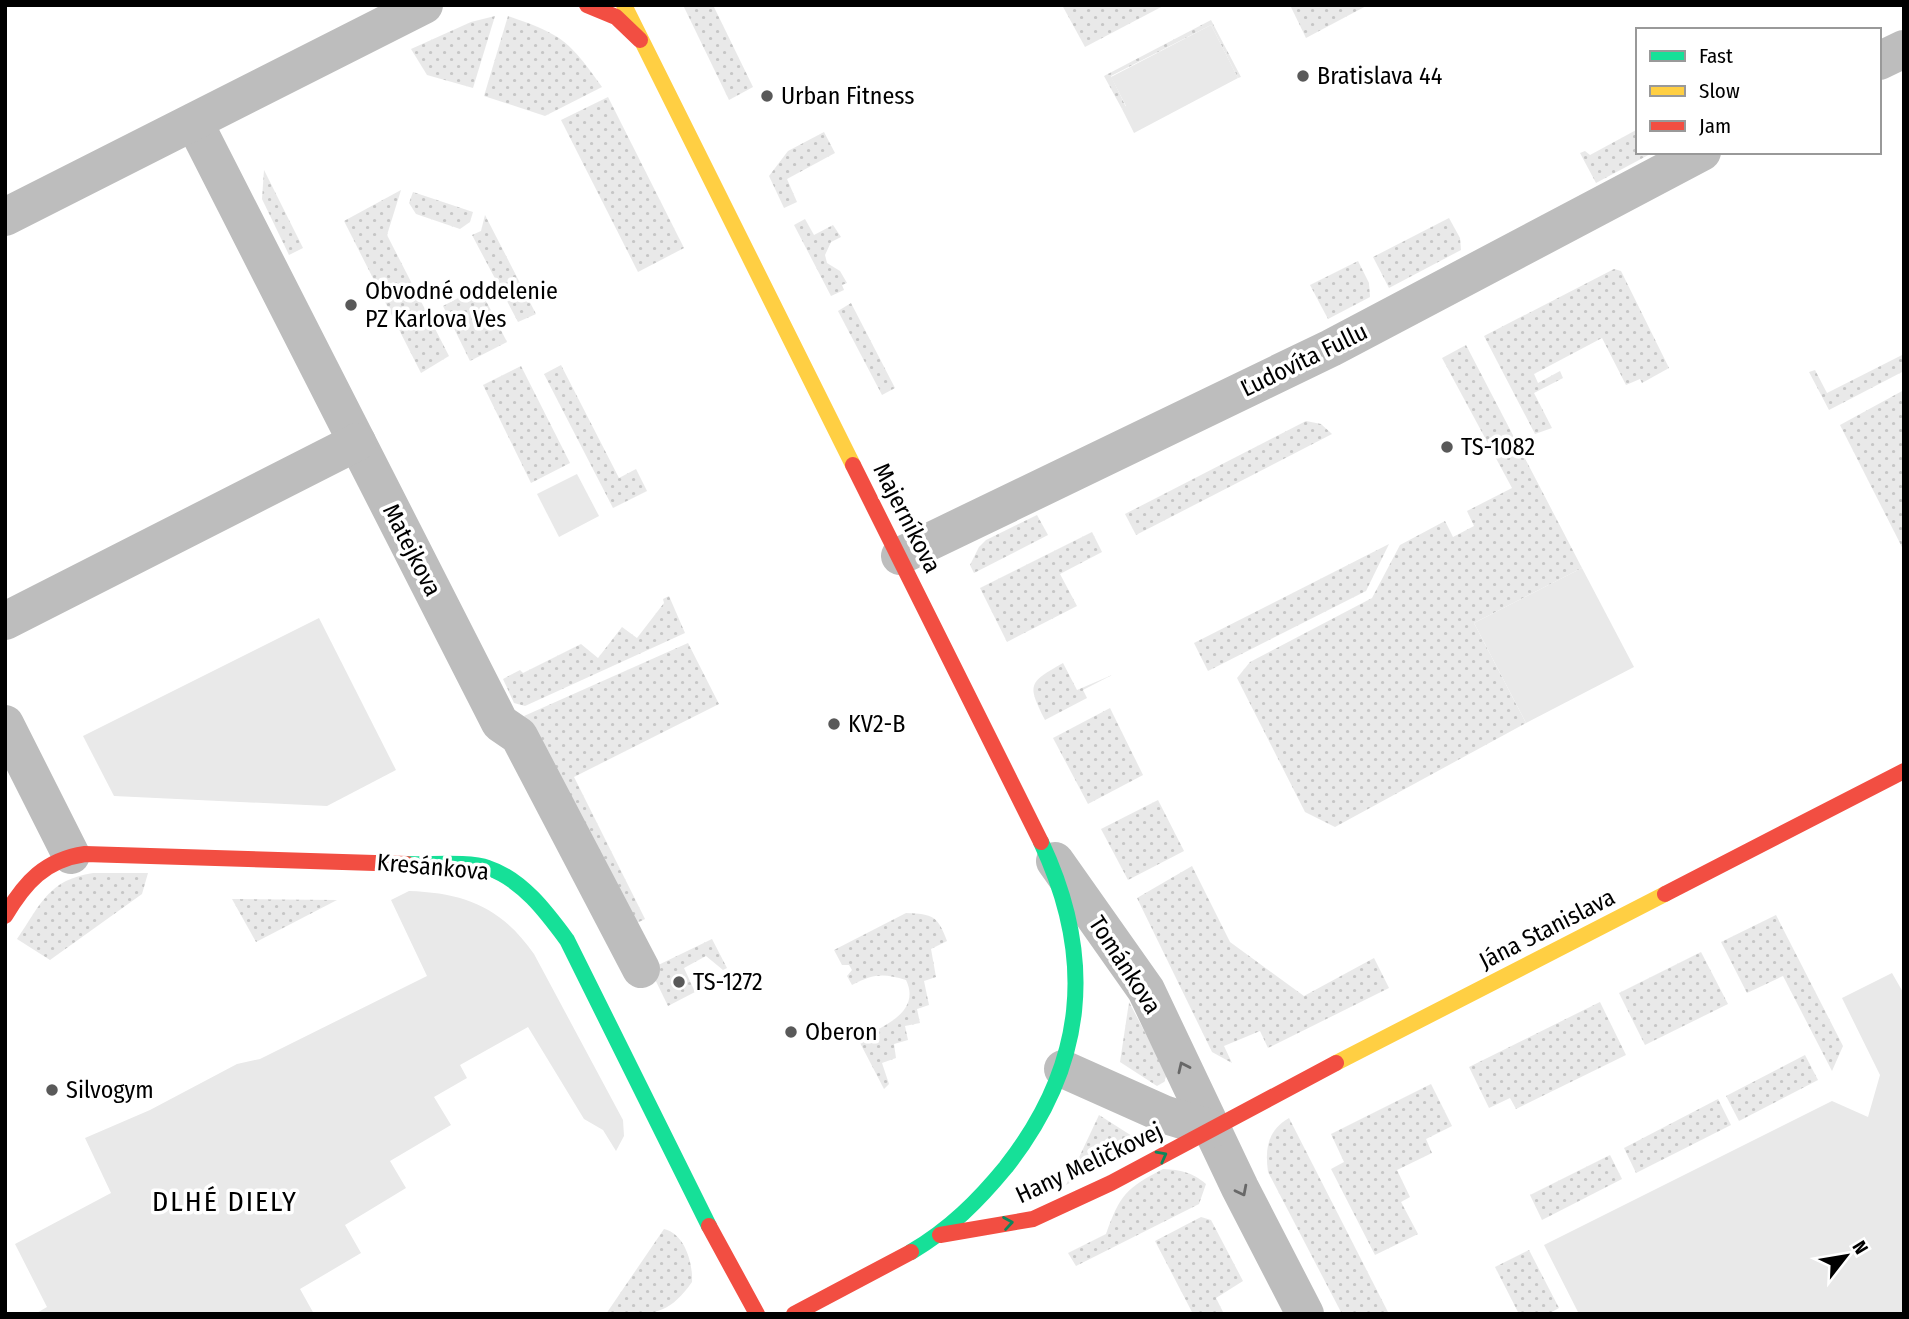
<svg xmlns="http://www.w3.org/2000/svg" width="1909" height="1319" font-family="'Fira Sans Condensed',sans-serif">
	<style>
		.grass { fill: url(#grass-dots) }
		.park { fill: #e9e9e9 }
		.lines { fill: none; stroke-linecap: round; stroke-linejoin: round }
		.street { stroke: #bdbdbd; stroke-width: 38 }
		.fast { stroke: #16e098; stroke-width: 16 }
		.slow { stroke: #ffcf43; stroke-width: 16 }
		.jam { stroke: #f24e42; stroke-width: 16 }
		.oneway { stroke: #686868 }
		.oneway2 { stroke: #0d865b }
		.poi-dot { fill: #595959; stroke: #fff; stroke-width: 2.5 }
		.labels { text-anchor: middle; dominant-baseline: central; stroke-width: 7; stroke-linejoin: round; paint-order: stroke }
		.poi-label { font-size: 24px; fill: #000; stroke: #fff; text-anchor: start }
		.street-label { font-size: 24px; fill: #000; stroke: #fff }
		.quarter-label { font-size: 28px; letter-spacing: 2px; fill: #000; stroke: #fff }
	</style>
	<defs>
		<pattern id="grass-dots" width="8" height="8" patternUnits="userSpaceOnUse" patternTransform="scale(1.75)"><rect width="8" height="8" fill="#e9e9e9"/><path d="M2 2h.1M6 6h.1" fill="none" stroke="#c6c6c6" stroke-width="1.8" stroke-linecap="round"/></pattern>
	</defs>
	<rect width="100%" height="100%" fill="#fff"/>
	<g class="grass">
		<path d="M683 5H713L753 87 729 100Z"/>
		<path d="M1062 5H1165L1085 47Z"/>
		<path d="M1290 5H1368L1306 38Z"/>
		<path d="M495 16 473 88 427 75 411 49 471 22Z"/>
		<path d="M508 16C563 35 568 40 602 87L545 116 484 96Z"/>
		<path d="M1211 20 1241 77 1238 78 1211 25 1111 76 1126 107 1122 109 1104 76Z"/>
		<path d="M608 97 684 248 638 272 561 120Z"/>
		<path d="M1638 129V152H1654L1596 183 1580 153 1585 151 1590 155Z"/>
		<path d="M824 132 835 153 787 179 797 202 784 208 769 176 788 151Z"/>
		<path d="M264 170 303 248 289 255 262 199Z"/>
		<path d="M401 190 387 235 449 356 421 373 344 221Z"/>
		<path d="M413 192 473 212 470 222 460 229 416 214 409 203Z"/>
		<path d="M485 215 536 314 518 322 472 235 481 231Z"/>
		<path d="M1449 218 1460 238 1461 250 1389 288 1373 257Z"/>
		<path d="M805 219 814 235 833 225 841 237 831 242 825 255 827 263 840 271 847 283 842 285 844 290 831 296 794 225Z"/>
		<path d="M1358 261 1369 283 1370 297 1328 319 1310 285Z"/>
		<path d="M1614 269 1621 271 1669 368 1642 383 1640 379 1626 385 1602 338 1534 374 1538 383 1560 371 1563 378 1534 393 1552 428 1535 434 1484 336Z"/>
		<path d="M479 287 507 342 470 361 443 306Z"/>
		<path d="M851 303 895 388 882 395 838 311Z"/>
		<path d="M1466 345 1582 568 1474 623 1526 723 1335 827 1305 812 1237 678 1250 662 1372 598 1400 545 1445 521 1453 537 1474 526 1467 511 1512 488 1442 358Z"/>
		<path d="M1904 354V371L1829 410 1809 372 1815 370 1827 393Z"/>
		<path d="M561 365 619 478 636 469 647 491 613 508 544 374Z"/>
		<path d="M521 366 570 463 531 483 483 385Z"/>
		<path d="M1904 390V551L1840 425Z"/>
		<path d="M1306 421 1321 424 1332 434 1136 535 1125 514Z"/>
		<path d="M1037 515 1048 535 974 573 970 565 979 547 986 540Z"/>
		<path d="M1092 532 1102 552 1060 574 1077 606 1007 642 980 588Z"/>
		<path d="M1389 544 1366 591 1208 671 1194 643Z"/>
		<path d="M669 596 685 633 525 706 514 703 503 679 520 670 523 673 581 644 598 658 622 627 637 638 664 603 663 599Z"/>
		<path d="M688 643 719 704 574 777 645 919 629 927 524 716Z"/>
		<path d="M1063 663 1077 690 1112 675 1083 690 1087 698 1045 720C1027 684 1028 683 1063 663Z"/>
		<path d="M1110 708 1143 775 1088 804 1053 738Z"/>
		<path d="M1158 800 1184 851 1128 880 1101 829Z"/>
		<path d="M1192 866 1230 942 1304 996 1374 958 1389 988 1268 1048 1260 1031 1224 1046 1232 1063 1212 1052 1137 898Z"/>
		<path d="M93 873H148L142 894 50 960 17 939C41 904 48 880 93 873Z"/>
		<path d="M232 899 337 900 256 942Z"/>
		<path d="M906 913C933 914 938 916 947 941L931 949 936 977 924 981 929 1005 917 1009 920 1023 905 1026 908 1040 894 1044 896 1058 882 1063 889 1084 884 1089 858 1039C880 1028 922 1013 906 980 883 973 873 974 852 985L847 976 852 970 849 965H842L834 950Z"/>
		<path d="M1776 915 1843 1046 1832 1071 1783 976 1747 993 1721 942Z"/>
		<path d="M712 939 727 968 723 970 706 956 684 968 695 992 668 1006 650 969Z"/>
		<path d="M1701 952 1728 1004 1645 1045 1619 993Z"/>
		<path d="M1129 1002 1167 1074 1164 1082 1157 1086 1120 1062Z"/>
		<path d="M1600 1002 1626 1055 1516 1109 1510 1098 1489 1108 1469 1067Z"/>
		<path d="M1805 1055 1818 1080 1739 1121 1726 1096Z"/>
		<path d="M1431 1084 1452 1126 1426 1139 1432 1153 1397 1170 1410 1197 1401 1202 1418 1234 1375 1255 1331 1169 1344 1162 1331 1134Z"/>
		<path d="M1718 1099 1731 1125 1636 1173 1624 1148Z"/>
		<path d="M1099 1115 1143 1143 1066 1185Z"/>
		<path d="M1289 1118 1389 1314H1342L1268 1172C1265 1149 1267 1131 1289 1118Z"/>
		<path d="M1610 1155 1622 1179 1542 1220 1530 1195Z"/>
		<path d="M1163 1169C1181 1170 1192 1172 1206 1184L1199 1204 1076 1266 1068 1253 1106 1234C1120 1195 1126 1188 1163 1169Z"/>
		<path d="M1201 1217 1211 1220 1243 1281 1216 1298 1224 1314H1193L1155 1241Z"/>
		<path d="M664 1229C685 1234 693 1263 692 1282 666 1319 648 1314 606 1314Z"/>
		<path d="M1529 1250 1559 1308 1548 1314H1519L1495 1267Z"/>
	</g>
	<g class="park">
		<path d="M1211 25 1238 78 1134 133 1122 109 1126 106 1111 77Z"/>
		<path d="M577 474 599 516 559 537 537 494Z"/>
		<path d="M1582 568 1634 667 1526 723 1474 623Z"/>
		<path d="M319 618 396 770 327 806 114 796 83 736Z"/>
		<path d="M409 891C465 893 501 907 534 954L623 1120 624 1136 616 1151 603 1130 584 1119 528 1027 460 1065 467 1078 434 1097 451 1125 390 1161 406 1188 345 1225 361 1253 300 1289 314 1314H35L47 1307 15 1244 111 1193 85 1138 150 1110 237 1064 260 1059 427 976 391 900Z"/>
		<path d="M1892 973 1904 994V1314H1579L1544 1245 1832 1101 1868 1117 1880 1075 1842 998Z"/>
	</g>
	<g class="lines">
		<g class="street">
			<path d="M1879 61 1904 49"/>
			<path d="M194 122 500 723 519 736 641 969"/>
			<path d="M5 217 424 5"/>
			<path d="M900 556 1331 348 1702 152"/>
			<path d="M5 621 357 442"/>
			<path d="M5 724 71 855"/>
			<path d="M1055 861 1146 990 1240 1188 1305 1314"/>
			<path d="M1063 1069 1166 1115 1212 1129"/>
		</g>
		<g class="fast">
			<path d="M407 864C429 865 469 861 488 868 522 879 547 913 567 940L709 1226"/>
			<path d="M911 1252C950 1229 978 1201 1006 1167 1086 1065 1096 959 1041 842"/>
		</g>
		<g class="slow">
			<path d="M624 5 853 465"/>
			<path d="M1336 1063 1665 894"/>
		</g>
		<g class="jam">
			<path d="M587 5 616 17 640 40"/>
			<path d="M853 465 1041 842"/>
			<path d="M1665 894 1904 771"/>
			<path d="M5 916C25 882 45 860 85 854L407 864"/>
			<path d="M709 1226 757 1314"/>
			<path d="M940 1235 1033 1219 1111 1183 1336 1063"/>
			<path d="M794 1314 911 1252"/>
		</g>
	</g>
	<defs><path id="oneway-chevron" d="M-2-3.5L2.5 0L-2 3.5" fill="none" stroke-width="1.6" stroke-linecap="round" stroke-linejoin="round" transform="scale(1.75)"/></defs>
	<g class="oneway">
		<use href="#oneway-chevron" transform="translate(1183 1067) rotate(-115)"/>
		<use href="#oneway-chevron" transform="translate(1242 1191) rotate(63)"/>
	</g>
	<g class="oneway2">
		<use href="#oneway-chevron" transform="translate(1162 1156) rotate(-28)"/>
		<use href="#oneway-chevron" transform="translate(1008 1223) rotate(-9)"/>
	</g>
	<g class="poi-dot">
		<circle cx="1303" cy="76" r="7"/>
		<circle cx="767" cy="96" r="7"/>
		<circle cx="351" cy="305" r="7"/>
		<circle cx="1447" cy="447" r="7"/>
		<circle cx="834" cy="724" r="7"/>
		<circle cx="679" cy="982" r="7"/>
		<circle cx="791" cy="1032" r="7"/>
		<circle cx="52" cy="1090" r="7"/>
	</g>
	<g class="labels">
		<g class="poi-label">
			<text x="1317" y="76">Bratislava 44</text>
			<text x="781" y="96">Urban Fitness</text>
			<text x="365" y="291">Obvodné oddelenie<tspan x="365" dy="28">PZ Karlova Ves</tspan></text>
			<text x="1461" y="447">TS-1082</text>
			<text x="848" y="724">KV2-B</text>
			<text x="693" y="982">TS-1272</text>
			<text x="805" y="1032">Oberon</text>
			<text x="66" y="1090">Silvogym</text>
		</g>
		<g class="street-label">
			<text transform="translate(1304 360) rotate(-26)">Ľudovíta Fullu</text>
			<text transform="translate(907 518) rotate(63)">Majerníkova</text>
			<text transform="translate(412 550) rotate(63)">Matejkova</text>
			<text transform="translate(433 867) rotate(5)">Kresánkova</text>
			<text transform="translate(1547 929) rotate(-27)">Jána Stanislava</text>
			<text transform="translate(1125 965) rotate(57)">Tománkova</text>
			<text transform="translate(1089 1163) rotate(-25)">Hany Meličkovej</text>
		</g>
		<g class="quarter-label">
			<text x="225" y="1201">DLHÉ DIELY</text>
		</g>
	</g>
	<rect width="1909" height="1319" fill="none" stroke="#000000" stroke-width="14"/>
	<rect x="1636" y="28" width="245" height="126" fill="#ffffff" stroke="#999999" stroke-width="2"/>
	<rect x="1650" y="51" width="35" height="10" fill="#16e098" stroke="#999999" stroke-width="2"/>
	<text x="1699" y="63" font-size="21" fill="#000000">Fast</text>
	<rect x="1650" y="86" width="35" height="10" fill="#ffcf43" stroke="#999999" stroke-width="2"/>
	<text x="1699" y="98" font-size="21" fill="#000000">Slow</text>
	<rect x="1650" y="121" width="35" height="10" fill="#f24e42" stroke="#999999" stroke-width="2"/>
	<text x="1699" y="133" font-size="21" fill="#000000">Jam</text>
	<g transform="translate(1846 1256) rotate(59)" stroke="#ffffff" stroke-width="5" paint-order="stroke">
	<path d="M0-5L12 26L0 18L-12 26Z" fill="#000000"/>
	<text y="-10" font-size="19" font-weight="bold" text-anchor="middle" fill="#000000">N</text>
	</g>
</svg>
